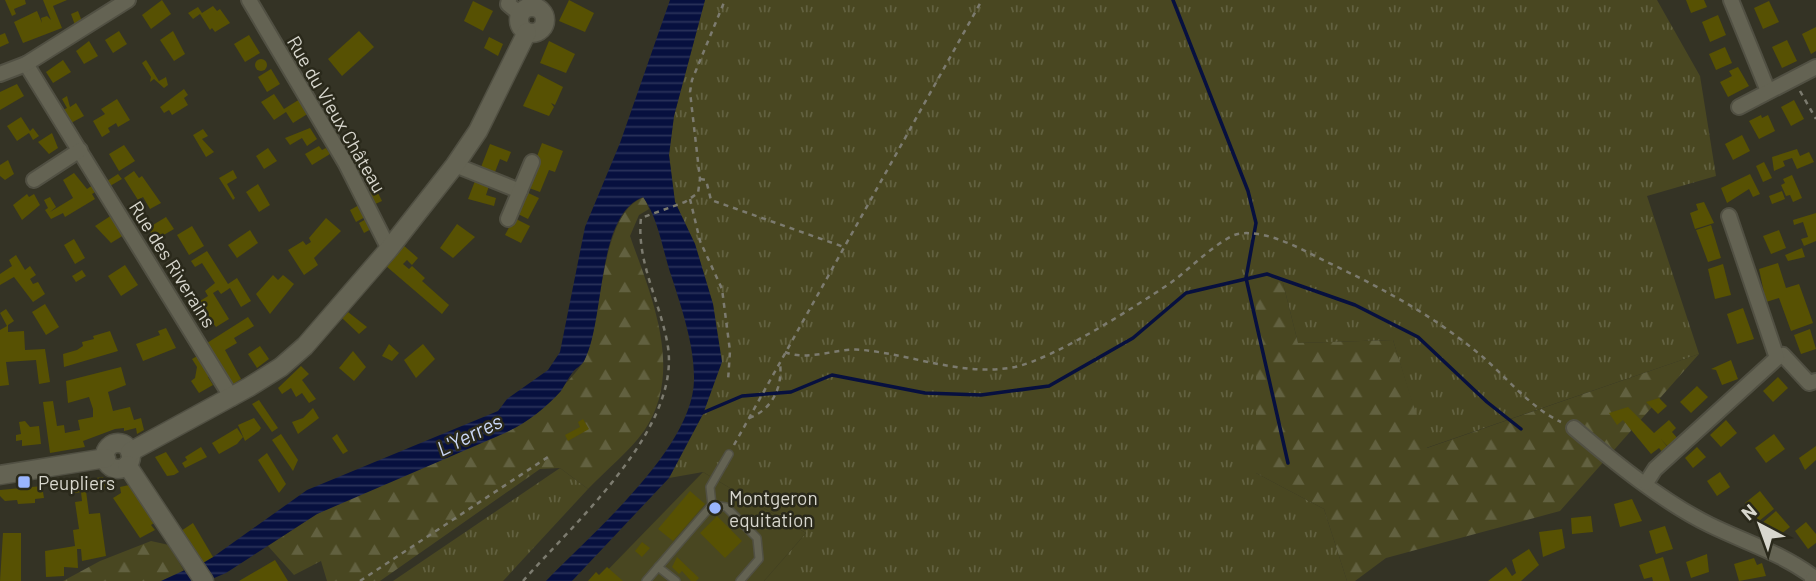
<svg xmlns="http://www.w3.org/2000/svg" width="1816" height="581" font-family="Barlow,sans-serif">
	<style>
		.grass { fill: url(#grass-tufts) }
		.forest { fill: url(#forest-firs) }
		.pitch { fill: #494721 }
		.water { fill: url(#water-rules) }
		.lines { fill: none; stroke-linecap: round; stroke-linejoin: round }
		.stream { stroke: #07103f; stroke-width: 3.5 }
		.building { fill: #575103 }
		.service-casing { stroke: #515043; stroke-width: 10 }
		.minor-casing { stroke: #515043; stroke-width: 18 }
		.tertiary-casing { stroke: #515043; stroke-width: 21 }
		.path { stroke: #7c7b6f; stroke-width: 2.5; stroke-dasharray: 5 5; stroke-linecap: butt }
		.service { stroke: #646353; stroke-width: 7 }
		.minor { stroke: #646353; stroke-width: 14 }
		.tertiary { stroke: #646353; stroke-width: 18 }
		.poi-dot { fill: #9ab5fd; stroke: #2a291b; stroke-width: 2.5 }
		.labels { text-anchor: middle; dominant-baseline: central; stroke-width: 5; stroke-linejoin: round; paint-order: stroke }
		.street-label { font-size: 19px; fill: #d8d7ce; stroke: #2a291b }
		.poi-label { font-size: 19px; fill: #d8d7ce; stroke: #2a291b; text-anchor: start }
		.water-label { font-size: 21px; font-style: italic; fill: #cbd8f9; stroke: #2a291b }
	</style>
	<defs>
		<pattern id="grass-tufts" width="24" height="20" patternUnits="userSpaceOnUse" patternTransform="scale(1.75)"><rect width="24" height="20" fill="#494721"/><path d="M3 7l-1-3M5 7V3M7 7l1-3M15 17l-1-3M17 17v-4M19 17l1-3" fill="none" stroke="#626140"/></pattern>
		<pattern id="forest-firs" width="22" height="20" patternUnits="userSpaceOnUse" patternTransform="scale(1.75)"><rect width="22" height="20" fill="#494721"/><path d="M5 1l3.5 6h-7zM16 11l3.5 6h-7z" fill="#626140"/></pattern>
		<pattern id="water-rules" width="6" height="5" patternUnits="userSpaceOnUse" patternTransform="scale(1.75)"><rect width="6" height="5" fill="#07103f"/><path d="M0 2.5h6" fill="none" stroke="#2a325a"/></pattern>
	</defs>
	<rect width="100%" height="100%" fill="#343325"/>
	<g class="grass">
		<path d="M705 0H1657L1700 76 1716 176 1647 196 1699 354 1426 448 1393 340 1298 343 1282 279 1256 473 1324 509 1347 581H764L806 533 703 472 669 478 703 414 721 362 713 304 695 244 675 202 669 155 674 116Z"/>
		<path d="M560 468 588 489 503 581H393Z"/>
	</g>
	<g class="forest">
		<path d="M644 197 649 209 639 215 630 236C651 296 685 371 644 431 629 452 606 470 588 489L560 468 540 469 380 581H327L321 561 294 575 268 546 317 514 359 494 517 427C534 415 577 376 585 359 604 318 598 215 644 197Z"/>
		<path d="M1282 279 1298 343 1393 340 1427 448 1699 354 1560 511 1386 558 1355 581H1347L1324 509 1256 473V282Z"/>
		<path d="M151 541 169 545 187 576 186 581H63L100 561Z"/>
	</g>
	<path class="pitch" d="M703 472 806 533 764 581H597Z"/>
	<path class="water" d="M670 0H705L674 116 669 155 675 202 695 244 713 304 722 362 703 414 669 478 572 581H546C591 534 696 446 694 377 694 345 682 309 672 278 663 253 659 219 643 197 595 216 606 320 584 361 581 366 576 368 573 372 568 378 565 385 561 391 546 408 525 424 505 433L317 514 226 573 207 581H161L213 557 307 490 498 411 507 399 548 370 560 352 585 227 620 143Z"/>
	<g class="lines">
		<g class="stream">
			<path d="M1173 0 1248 191 1256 223 1246 278 1288 463"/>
			<path d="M702 413 742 396 791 392 832 375 925 393 981 395 1049 386 1133 338 1186 293 1267 274 1355 305 1418 337 1487 402 1521 429"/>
		</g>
	</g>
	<g class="building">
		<path d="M5 0H25L26 4 14 9 16 14 12 16Z"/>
		<path d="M43 0H67L53 6 62 28 23 43 14 22 37 11 42 23 41 18 47 16 51 20Z"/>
		<path d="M162 0 171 14 151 29 142 15Z"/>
		<path d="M569 0 594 13 585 32 559 21Z"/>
		<path d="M1686 0H1704L1707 7 1691 13Z"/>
		<path d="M473 1 493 11 483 31 464 21Z"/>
		<path d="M1769 1 1779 22 1763 29 1754 8Z"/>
		<path d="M213 6 217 11 220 9 230 23 215 32 212 28 210 30 200 14 193 19 188 13 198 7 202 13Z"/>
		<path d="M78 11 83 24 76 28 71 14Z"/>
		<path d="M1718 15 1726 35 1710 42 1702 22Z"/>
		<path d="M1816 27V51L1811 54 1802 34Z"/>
		<path d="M119 31 127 44 113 53 105 40Z"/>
		<path d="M173 31 185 54 174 61 160 40Z"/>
		<path d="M359 31 374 47 342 76 328 59Z"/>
		<path d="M5 33 9 43 0 47V35Z"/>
		<path d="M249 35 260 53 245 62 234 44Z"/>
		<path d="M489 37 503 44 498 56 484 48Z"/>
		<path d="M1787 40 1797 61 1782 68 1772 47Z"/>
		<path d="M89 41 98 56 84 64 76 51Z"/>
		<path d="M549 41 575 54 566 73 540 63Z"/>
		<path d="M1725 47 1732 63 1716 70 1709 54Z"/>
		<circle cx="261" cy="65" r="6"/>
		<path d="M63 60 71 72 53 83 46 72Z"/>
		<path d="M146 60 159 81 166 77 168 85 164 88 154 79 150 82 151 77 142 63Z"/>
		<path d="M1738 67 1749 86 1728 97 1720 82 1732 76 1729 71Z"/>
		<path d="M271 69 280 84 267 92 258 77Z"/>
		<path d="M538 74 563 87 555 105 551 103 554 107 549 116 523 106Z"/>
		<path d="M17 84 24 96 0 110V92Z"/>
		<path d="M184 89 188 95 184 98 188 105 172 115 169 110 164 113 160 107Z"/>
		<path d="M274 94 284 109 300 99 309 113 293 123 286 112 274 120 261 102Z"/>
		<path d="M67 96 70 107 76 103 84 116 71 123 63 110 67 108 62 99Z"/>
		<path d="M117 99 130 120 118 127 116 123 108 128 110 132 102 137 93 121 105 114 101 109Z"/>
		<path d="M1794 100 1804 119 1791 126 1781 107Z"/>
		<path d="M1761 115 1762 118 1768 115 1775 131 1759 139 1749 121Z"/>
		<path d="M21 117 30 131 33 128 39 136 33 140 29 133 17 141 7 126Z"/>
		<path d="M310 128 317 139 307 146 302 138 290 145 285 138Z"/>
		<path d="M203 129 208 136 202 139 214 152 206 157 193 135Z"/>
		<path d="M52 133 58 148 49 154 38 142Z"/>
		<path d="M1742 135 1750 151 1733 160 1725 144Z"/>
		<path d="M345 136 350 146 354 144 368 171 357 177 338 140Z"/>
		<path d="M542 143 563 151 555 172 549 170 540 192 529 188 531 183 526 181 532 164 539 166 540 161 536 159Z"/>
		<path d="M490 144 511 152 507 162 500 159 495 172 481 167Z"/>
		<path d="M124 145 135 161 119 171 109 154Z"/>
		<path d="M319 146 322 150 326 148 330 154 312 165 305 154Z"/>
		<path d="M268 148 277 161 264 169 256 156Z"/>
		<path d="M1797 149 1800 156 1809 152 1814 162 1797 169 1792 158 1783 161 1785 166 1774 171 1772 157Z"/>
		<path d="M8 160 14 174 5 180 0 176V165Z"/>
		<path d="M1764 162 1772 178 1763 182 1756 166Z"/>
		<path d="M233 170 237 178 227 184 235 198 233 200 219 178Z"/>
		<path d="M134 171 139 178 142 176 161 203 150 209 143 197 138 200 124 178Z"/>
		<path d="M74 173 87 189 93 185 97 191 92 194 95 199 65 217 63 213 51 219 45 210 48 208 44 200 50 197 56 207 50 212 73 198 63 180Z"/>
		<path d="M118 174 122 179 110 186 107 181Z"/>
		<path d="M1750 174 1760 194 1753 197 1749 189 1727 203 1721 188Z"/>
		<path d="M1792 175 1802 198 1793 202 1790 195 1786 196 1781 185 1785 183 1783 179Z"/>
		<path d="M475 181 489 186 486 195 496 198 494 206 468 199Z"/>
		<path d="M258 184 270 205 259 212 246 192Z"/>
		<path d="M376 189 382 201 371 206 365 194Z"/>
		<path d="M524 191 539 198 528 219 518 214 520 210 516 207Z"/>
		<path d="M1782 191 1785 199 1772 204 1769 196Z"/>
		<path d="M27 194 29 197 34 194 40 205 22 220 13 205Z"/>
		<path d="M1704 202 1714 223 1695 229 1690 213 1698 210 1696 204Z"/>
		<path d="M361 204 367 216 356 222 350 210Z"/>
		<path d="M1816 213V241L1804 246 1801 239 1808 237 1803 222 1794 225 1793 220Z"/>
		<path d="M112 215 124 235 111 243 95 226Z"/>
		<path d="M166 217 174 229 155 240 148 228Z"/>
		<path d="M326 218 341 231 314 258 318 265 304 275 288 250 303 241 306 245 311 242 309 238Z"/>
		<path d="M368 218 373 228 364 233 359 223Z"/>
		<path d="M514 218 530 226 521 243 505 235Z"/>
		<path d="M457 224 475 237 453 258 440 248Z"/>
		<path d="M1711 225 1721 258 1708 262 1696 230Z"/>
		<path d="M192 226 204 246 189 255 177 235Z"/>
		<path d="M250 230 258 243 237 258 228 245Z"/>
		<path d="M1779 230 1786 248 1771 254 1763 236Z"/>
		<path d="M74 239 85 258 75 264 64 245Z"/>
		<path d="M403 245 418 258 412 265 407 260 403 264 409 269 412 266 425 278 422 281 449 305 442 314 386 266Z"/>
		<path d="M1802 248 1805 257 1788 261 1785 255Z"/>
		<path d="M207 251 228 284 237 278 251 301 241 307 230 288 221 294 218 290 213 293 229 319 216 327 200 307 203 305 200 301 208 296 205 291 215 283 202 263 195 267 191 261Z"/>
		<path d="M16 255 25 270 30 266 36 275 30 279 33 284 38 282 45 294 33 302 14 277 0 285V274L12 266 9 260Z"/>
		<path d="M1778 263 1786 288 1799 284 1813 323 1791 331 1779 298 1766 302 1759 269Z"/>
		<path d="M1723 264 1731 295 1715 299 1708 269Z"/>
		<path d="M125 265 138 285 121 296 108 276Z"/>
		<path d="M82 270 86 276 76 282 72 276Z"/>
		<path d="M273 275 278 280 283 275 294 284 270 314 256 294Z"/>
		<path d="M45 304 59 327 46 335 32 312Z"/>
		<path d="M1743 308 1754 339 1737 344 1727 314Z"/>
		<path d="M6 309 14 321 8 325V332L24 331 25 350 45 349 50 382 39 384 36 360 6 362 9 385 0 386V330L7 326 0 313Z"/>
		<path d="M348 312 367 327 359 334 342 318Z"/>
		<path d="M248 317 254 326 234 338 237 343 225 350 241 379 232 385 207 343Z"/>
		<path d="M166 328 176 348 143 361 136 344 160 335 158 331Z"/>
		<path d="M1810 329 1816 349 1801 354 1794 335Z"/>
		<path d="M110 331 118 351 64 367 63 354 77 350 83 346 82 342 94 339 93 336Z"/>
		<path d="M389 344 399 353 392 361 382 356Z"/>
		<path d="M423 344 435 359 416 378 404 360Z"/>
		<path d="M260 346 269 359 257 368 248 354Z"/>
		<path d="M353 351 366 367 354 381 339 368Z"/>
		<path d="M199 355 211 375 208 377 213 385 199 393 191 381 195 378 197 367 192 359Z"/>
		<path d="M1731 360 1738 379 1722 385 1716 370 1711 369Z"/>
		<path d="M301 366 309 374 302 380 316 399 309 403 302 393 296 397 291 388 282 394 278 388Z"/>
		<path d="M121 367 126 385 108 392 113 411 130 407 134 420 141 418 144 430 137 434 136 428 124 431V428L115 429 83 441 85 447 50 453 43 402 53 401 57 426 64 425 65 433 80 430 78 420 93 417V409L89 397 68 403 66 381Z"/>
		<path d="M1778 377 1788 388 1773 402 1763 391Z"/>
		<path d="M1697 386 1708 397 1691 413 1680 402Z"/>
		<path d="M1659 398 1667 406 1658 414 1646 402Z"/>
		<path d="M259 400 278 428 272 432 252 404Z"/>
		<path d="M1628 407 1654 433 1669 420 1676 428 1672 432 1679 440 1670 449 1661 439 1670 450 1664 454 1659 448 1651 454 1623 420 1617 425 1609 413Z"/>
		<path d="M313 408 319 418 298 434 292 422 303 418Z"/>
		<path d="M254 418 261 428 259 431 245 441 238 425Z"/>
		<path d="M583 419 589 429 568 441 565 435 580 427 578 422Z"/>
		<path d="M1726 420 1737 433 1721 447 1710 435Z"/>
		<path d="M25 421 30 427 39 426 41 444 22 446V440L16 441V435L21 434 19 422Z"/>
		<path d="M237 428 243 437 237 444 219 454 212 443Z"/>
		<path d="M281 434 298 460 293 471 272 440Z"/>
		<path d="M337 434 348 451 343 454 332 438Z"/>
		<path d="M1774 434 1785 449 1766 463 1755 448Z"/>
		<path d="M1816 446V460L1805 470 1799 458Z"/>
		<path d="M201 447 207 457 185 468 182 463 187 460 185 457Z"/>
		<path d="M1697 447 1706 457 1693 468 1685 458Z"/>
		<path d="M166 452 179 472 174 475 167 476 155 457Z"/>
		<path d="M267 453 286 484 279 493 258 460Z"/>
		<path d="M1720 472 1730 487 1717 496 1707 481Z"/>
		<path d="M103 477 104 480H110L111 488 86 491 89 514 100 513 106 556 82 561 81 549H77L78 568 64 567V576L46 577 45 551 75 546 73 530 79 529 75 502 82 501 81 492 70 494 69 482Z"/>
		<path d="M129 485 154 523 151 525 155 530 140 538 113 498 121 493 120 487Z"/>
		<path d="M42 486 44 498 35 499V503L18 504 17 500 5 501 0 496V490Z"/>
		<path d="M690 491 705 504 673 541 658 529Z"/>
		<path d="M1760 491 1774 509 1759 521 1745 503Z"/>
		<path d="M1632 499 1642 521 1620 527 1614 504Z"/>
		<path d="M1776 511 1790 527 1775 539 1762 523Z"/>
		<path d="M717 516 742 541 725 558 700 533Z"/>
		<path d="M1591 516 1593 532 1572 534 1571 518Z"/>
		<path d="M1806 522 1816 534V543L1808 549 1795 531Z"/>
		<path d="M193 523 213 557 203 563 181 531Z"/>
		<path d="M1665 526 1673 549 1656 554 1649 531Z"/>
		<path d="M1562 529 1565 548 1543 557 1539 532Z"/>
		<path d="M3 533H21V581H0Z"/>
		<path d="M642 542 650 548 642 557 635 551Z"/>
		<path d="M1529 549 1539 565 1521 581H1488L1506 567 1512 576 1516 573 1512 560Z"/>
		<path d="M1707 554 1709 572 1691 578 1686 562Z"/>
		<path d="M677 557 699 578 696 581H691L682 571 679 574 672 567Z"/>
		<path d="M1663 557 1670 581H1653L1652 577 1644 579 1639 565Z"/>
		<path d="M1754 558 1757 565 1762 563 1766 576 1739 581 1734 564Z"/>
		<path d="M275 560 288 581H239Z"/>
		<path d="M607 567 623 581H588L596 572 599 575Z"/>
	</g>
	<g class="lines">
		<g class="service-casing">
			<g id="service">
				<path d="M712 505 726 507 757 538 759 559 740 581"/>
				<path d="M658 567 676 581"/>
				<path d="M646 581 712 505 710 487 729 454"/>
			</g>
		</g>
		<g class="minor-casing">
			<g id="minor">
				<path d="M249 0 346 164 389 249"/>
				<path d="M509 0 508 4 520 14"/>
				<path d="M1731 0 1768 91"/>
				<path d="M26 64 232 398"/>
				<path d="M0 74 26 64 128 0"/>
				<path d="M1739 107 1816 67"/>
				<path d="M455 165 520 191"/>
				<path d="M34 180 80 150"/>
				<path d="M508 219 532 162"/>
				<path d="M1777 358 1783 355 1809 383 1816 381"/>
				<path d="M1574 428C1614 462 1663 502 1710 525 1747 543 1784 554 1816 579"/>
				<path d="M1646 483 1655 469 1777 358 1729 216"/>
			</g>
		</g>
		<g class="tertiary-casing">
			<g id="tertiary">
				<circle cx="532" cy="20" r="13"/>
				<circle cx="118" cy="456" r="13"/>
				<path d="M130 452 249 387 281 367 305 346 389 249 455 165 478 131 527 32"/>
				<path d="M127 465 204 581"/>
				<path d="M0 475 106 458"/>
				<path d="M1814 581 1816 579"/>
			</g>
		</g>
		<g class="path">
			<path d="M1800 91 1816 119"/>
			<path d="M700 179 706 180 711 200 844 247"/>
			<path d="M690 199 700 241 722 289 730 351 728 381"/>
			<path d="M785 352C808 362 838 347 863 350 913 355 965 377 1015 367 1055 358 1133 308 1169 284 1190 269 1209 248 1232 236 1241 232 1249 233 1258 234 1282 238 1305 251 1327 262 1384 289 1436 317 1484 358 1509 380 1531 408 1561 422"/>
			<path d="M749 418C772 410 783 387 780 363"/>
			<path d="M734 445 982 0"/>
			<path d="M360 581 551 455"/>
			<path d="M523 581C574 523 680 430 668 347 661 303 636 262 641 218L685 202 698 193 700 179 690 92 692 80 725 0"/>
		</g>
		<use href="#service" class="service"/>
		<use href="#minor" class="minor"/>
		<use href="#tertiary" class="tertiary"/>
	</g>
	<g class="poi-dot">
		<rect x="17" y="475" width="14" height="14" rx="3.5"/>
		<circle cx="715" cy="508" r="7"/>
	</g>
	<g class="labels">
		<g class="street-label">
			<text transform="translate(337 114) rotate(60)">Rue du Vieux Château</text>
			<text transform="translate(173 264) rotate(58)">Rue des Riverains</text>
		</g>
		<g class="poi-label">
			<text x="38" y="482">Peupliers</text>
			<text x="729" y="497">Montgeron<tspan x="729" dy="22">equitation</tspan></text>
		</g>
		<g class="water-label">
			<text transform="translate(469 434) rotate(-26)">L'Yerres</text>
		</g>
	</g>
	<g transform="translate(1760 525) rotate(319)" stroke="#2a291b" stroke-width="5" paint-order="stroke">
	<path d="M0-5L12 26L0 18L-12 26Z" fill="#d8d7ce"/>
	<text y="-10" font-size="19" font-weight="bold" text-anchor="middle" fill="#d8d7ce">N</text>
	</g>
</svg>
